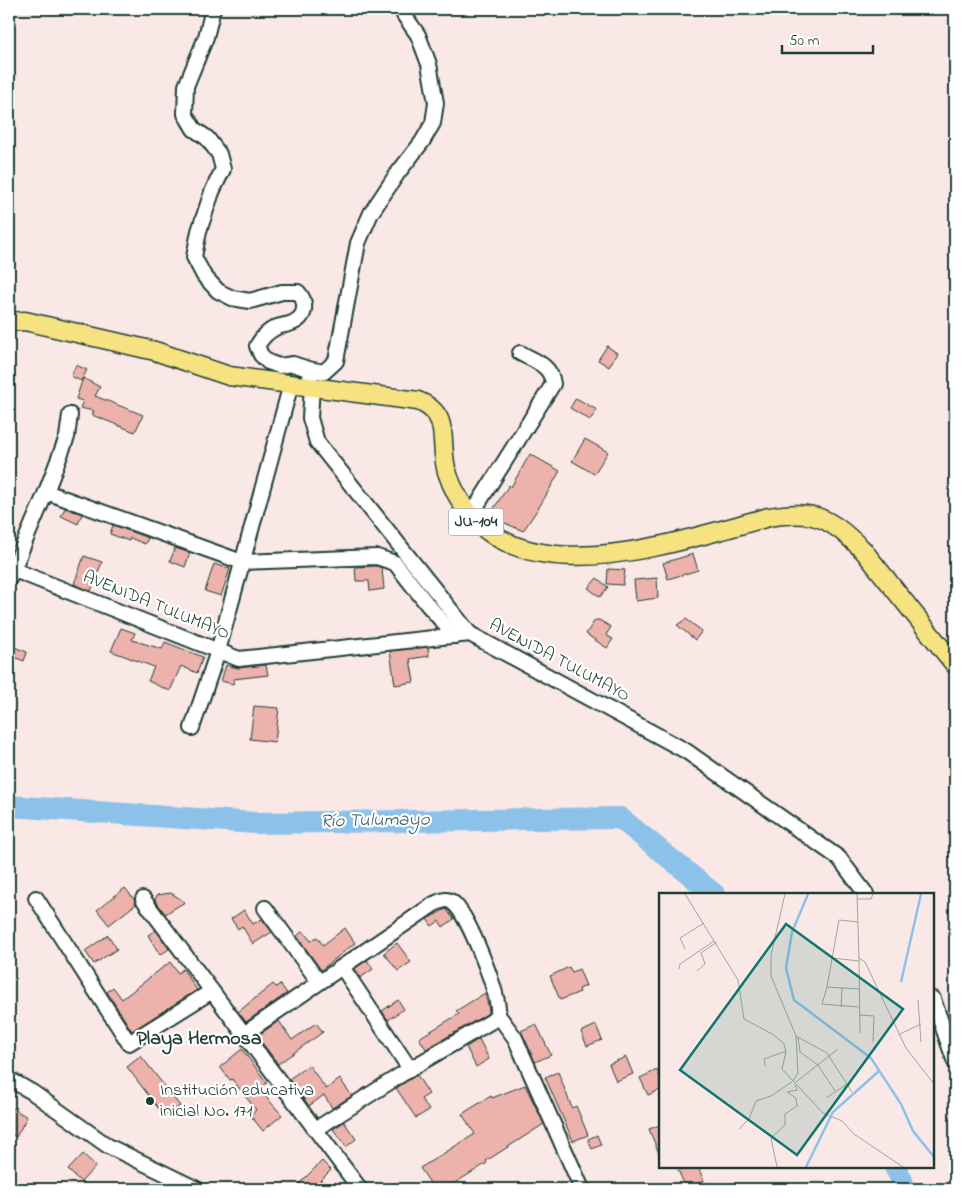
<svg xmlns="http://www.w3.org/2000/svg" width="964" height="1198" font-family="'Indie Flower',sans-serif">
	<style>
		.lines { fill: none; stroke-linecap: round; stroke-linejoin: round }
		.river { stroke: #8cc2ea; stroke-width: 22 }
		.building { fill: #edb2ab; stroke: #1f3d34 }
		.minor-casing { stroke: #1f3d34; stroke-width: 18 }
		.major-casing { stroke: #1f3d34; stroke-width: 21 }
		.minor { stroke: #fff; stroke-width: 14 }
		.major { stroke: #f6e281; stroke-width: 18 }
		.poi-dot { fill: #1f3d34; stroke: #fff; stroke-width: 2 }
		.labels { text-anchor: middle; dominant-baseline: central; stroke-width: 4.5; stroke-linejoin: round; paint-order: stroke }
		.shield { fill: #fff; stroke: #627771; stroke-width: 1 }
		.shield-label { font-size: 16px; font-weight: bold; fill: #1f3d34 }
		.street-label { font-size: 18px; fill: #1f3d34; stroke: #fff }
		.poi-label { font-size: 18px; fill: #1f3d34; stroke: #fff; text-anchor: start }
		.water-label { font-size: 19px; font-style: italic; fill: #3a5e62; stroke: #fff }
		.quarter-label { font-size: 20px; font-weight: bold; fill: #1f3d34; stroke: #fff }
		.inset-river { fill: none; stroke: #8cc2ea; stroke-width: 2.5 }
		.inset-road { fill: none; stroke: #a2a49f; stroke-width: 1 }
		.view { fill: #0f766e; fill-opacity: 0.15; stroke: #0f766e; stroke-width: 2.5 }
		.inset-edge { fill: none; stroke: #1f3d34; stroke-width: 2.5 }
	</style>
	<rect width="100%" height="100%" fill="#fae8e6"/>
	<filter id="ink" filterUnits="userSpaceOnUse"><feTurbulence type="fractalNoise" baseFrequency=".02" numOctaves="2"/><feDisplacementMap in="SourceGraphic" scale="10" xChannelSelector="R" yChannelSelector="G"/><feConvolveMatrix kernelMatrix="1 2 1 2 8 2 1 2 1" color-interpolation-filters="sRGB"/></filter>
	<g filter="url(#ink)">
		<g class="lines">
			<g class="river">
				<path d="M9 806 255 823 620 818 714 894"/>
				<path d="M895 1167 902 1180 904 1189"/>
			</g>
		</g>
		<g class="building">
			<path d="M607 346 617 353 609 367 598 360Z"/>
			<path d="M76 365 87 370 81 381 71 376Z"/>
			<path d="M83 378 100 387 95 396 143 415 135 432 92 415 94 411 80 408 83 401 76 399Z"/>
			<path d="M576 398 597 410 590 420 570 408Z"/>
			<path d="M585 439 608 452 594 474 572 461Z"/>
			<path d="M530 454 560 471 541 504 523 531 489 516 509 485 511 487Z"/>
			<path d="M65 508 82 514 78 524 61 516Z"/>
			<path d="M113 525 148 538 145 544 130 538 129 541 110 534Z"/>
			<path d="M175 548 190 553 185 567 170 561Z"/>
			<path d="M693 554 698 570 668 579 663 563Z"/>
			<path d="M84 556 102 562 91 591 74 584Z"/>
			<path d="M214 564 230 569 221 596 205 591Z"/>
			<path d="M376 566 382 568 384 589 370 591 369 581H356L355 567Z"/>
			<path d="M608 569 625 570 623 585 607 584Z"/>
			<path d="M597 578 608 587 600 597 588 588Z"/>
			<path d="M657 578 658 598 636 601 634 580Z"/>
			<path d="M686 619 702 631 695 640 677 625Z"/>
			<path d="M595 620H599L611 627 606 635 613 639 607 648 586 634Z"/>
			<path d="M121 628 135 633 132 640 162 649 165 642 203 657 197 673 181 666 170 691 148 681 154 667 111 651Z"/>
			<path d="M9 645 27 652 24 661 9 655Z"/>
			<path d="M428 647 429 656 410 659 414 682 395 685 390 651Z"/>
			<path d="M226 665 238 668 266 665 268 675 234 679 233 684 221 681Z"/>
			<path d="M254 706 279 708 275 742 250 739Z"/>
			<path d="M125 888 134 899 136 904 109 925 97 910Z"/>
			<path d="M171 893 185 902 165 914 155 900 157 895Z"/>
			<path d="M446 909 454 919 443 927 439 921 432 926 427 919Z"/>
			<path d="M244 910 253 924 262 919 272 932 253 944 242 926 238 929 231 919Z"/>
			<path d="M345 928 355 943 321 970 297 936 303 931 311 941 317 937 323 945Z"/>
			<path d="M156 930 169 949 160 955 148 935Z"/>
			<path d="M108 935 117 949 94 964 85 951Z"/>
			<path d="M397 943 411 962 398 971 384 953Z"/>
			<path d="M367 960 373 969 360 978 354 969Z"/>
			<path d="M170 962 178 973 183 969 197 990 132 1031 107 992 113 987 122 999Z"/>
			<path d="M569 967 572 972 579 969 586 986 579 989 580 992 560 1000 550 976Z"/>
			<path d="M273 984 276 987 280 984 287 993 246 1022 238 1012Z"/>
			<path d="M485 993 489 1010 487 1014 426 1049 419 1038 459 1014 456 1011Z"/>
			<path d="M398 1000 404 1009 388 1020 382 1011Z"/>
			<path d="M279 1021 292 1040 316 1023 323 1032 278 1064 257 1036Z"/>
			<path d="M536 1024 551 1055 535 1062 521 1031Z"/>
			<path d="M596 1025 602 1040 587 1046 581 1032Z"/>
			<path d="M479 1039 489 1059 476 1067 466 1047Z"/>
			<path d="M242 1049 267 1083 259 1089 282 1115 263 1131 250 1115 256 1110 232 1079 230 1080 220 1067Z"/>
			<path d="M141 1056 180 1106 165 1117 127 1067Z"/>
			<path d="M626 1057 633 1074 616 1081 609 1064Z"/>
			<path d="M309 1065 326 1089 340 1079 352 1096 332 1108 324 1095 309 1106 289 1079Z"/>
			<path d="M657 1070 660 1077V1090L648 1095 640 1078Z"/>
			<path d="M558 1072 572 1108 576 1106 588 1135 573 1141 545 1077Z"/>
			<path d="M417 1075 429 1094 421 1099 429 1110 416 1118 396 1088Z"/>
			<path d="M525 1085 544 1124 486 1161 487 1163 445 1189H434L420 1168 475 1134 462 1114 491 1096 492 1098Z"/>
			<path d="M9 1106 27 1117 16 1137 9 1133Z"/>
			<path d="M344 1122 356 1139 346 1147 333 1129Z"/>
			<path d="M660 1125V1156L649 1129Z"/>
			<path d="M597 1135 601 1145 592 1149 588 1139Z"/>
			<path d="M83 1154 96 1166 81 1182 68 1170Z"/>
			<path d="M322 1161 331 1170 312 1189H294Z"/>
			<path d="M686 1167H698L704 1181 686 1188 678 1170Z"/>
		</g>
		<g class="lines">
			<g class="minor-casing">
				<g id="minor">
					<path d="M213 9 206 37 186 86 185 114 194 129 207 138 219 154 223 169 212 192 199 231 194 257 204 276 218 291 232 298 250 301 282 292H298C307 302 307 317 292 323 288 325 282 325 277 327 268 331 262 337 257 346L261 355 268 362 279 366 293 364 308 369 312 386 310 418 317 442 470 634"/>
					<path d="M308 369 324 372 336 361 358 243 371 213 397 174 422 142 433 123 436 103 429 64 418 35 404 15 403 9"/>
					<path d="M46 492 242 562 377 557 395 563 427 604 455 636"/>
					<path d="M471 515 553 384C551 365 535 361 520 353"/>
					<path d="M9 568 239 659 470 634 686 751 839 858 866 894"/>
					<path d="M9 579 46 492 67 437 70 415"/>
					<path d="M192 728 218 651 291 384"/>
					<path d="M36 898 129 1043 212 991"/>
					<path d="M143 899 360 1189"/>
					<path d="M265 908 319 982"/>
					<path d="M342 967 410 1069"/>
					<path d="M933 999 955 1062"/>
					<path d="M498 1015 515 1038 582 1189"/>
					<path d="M244 1034 434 904C441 901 446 898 452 902 468 913 496 988 498 1008 499 1014 496 1017 492 1021L410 1069 316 1129"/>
					<path d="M9 1079 32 1092 108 1146 197 1189"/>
				</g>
			</g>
			<g class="major-casing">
				<path id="major" d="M9 322 25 321 155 351 229 376 418 401C453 415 438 443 447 472 493 609 670 543 769 517 816 509 829 518 863 550L955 665"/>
			</g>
			<use href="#minor" class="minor"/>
			<use href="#major" class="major"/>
		</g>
	</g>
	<circle class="poi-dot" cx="150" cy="1101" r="5"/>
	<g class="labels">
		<rect class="shield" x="448.5" y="508.5" width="55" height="27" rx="4"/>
		<g class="shield-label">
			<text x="476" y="522">JU-104</text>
		</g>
		<g class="street-label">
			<text transform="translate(156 606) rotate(22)">AVENIDA TULUMAYO</text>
			<text transform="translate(559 661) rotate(28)">AVENIDA TULUMAYO</text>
		</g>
		<g class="poi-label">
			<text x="160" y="1091">Institución educativa<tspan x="160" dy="21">inicial No. 171</tspan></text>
		</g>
		<g class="water-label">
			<text transform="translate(375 821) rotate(-1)">Río Tulumayo</text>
		</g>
		<g class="quarter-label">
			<text x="199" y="1039">Playa Hermosa</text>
		</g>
	</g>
	<g transform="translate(659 893)">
		<rect width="275" height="275" fill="#fae8e6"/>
		<path class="inset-river" d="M149 1 133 39 127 75 135 107 212 165 242 211 254 238 275 264M242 89 262 1M147 274 174 219 220 178"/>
		<path class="inset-road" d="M26 1 79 87 85 126 115 142 125 151 127 159 123 176 164 220 183 228 195 241 244 274M126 1 112 62V83L137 143 168 160 193 199M198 1 200 65 206 69 247 155 275 191M198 6H212L214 1M26 56 21 45 45 30M173 65 200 68M200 65 201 140M20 76 21 71 55 48M38 78 46 71 42 60 58 49M168 94 180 27 199 29M200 96 168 94 163 111 200 114M259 107 262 149M182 114 183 95M200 122 215 123 214 149M239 142 262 131M139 144 141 159 159 172 176 198M106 173 105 166 127 158M134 188 139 180 137 143M137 189 179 156M167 205 193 188M80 236 90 226 97 208 112 203 133 189M118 274 112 245 126 232V221L138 213 137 205 128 199 138 197 136 192"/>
		<path class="view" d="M127 31 244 116 138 262 21 177Z"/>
		<rect width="275" height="275" class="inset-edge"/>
	</g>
	<rect width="964" height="1198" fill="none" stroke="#fff" stroke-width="30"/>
	<rect x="15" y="15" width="934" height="1168" fill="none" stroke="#1f3d34" stroke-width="2" filter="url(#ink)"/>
	<path d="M782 45v8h91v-8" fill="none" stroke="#1f3d34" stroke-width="2.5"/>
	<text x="789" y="45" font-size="15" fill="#1f3d34" stroke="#ffffff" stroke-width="4" paint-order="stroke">50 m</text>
</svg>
